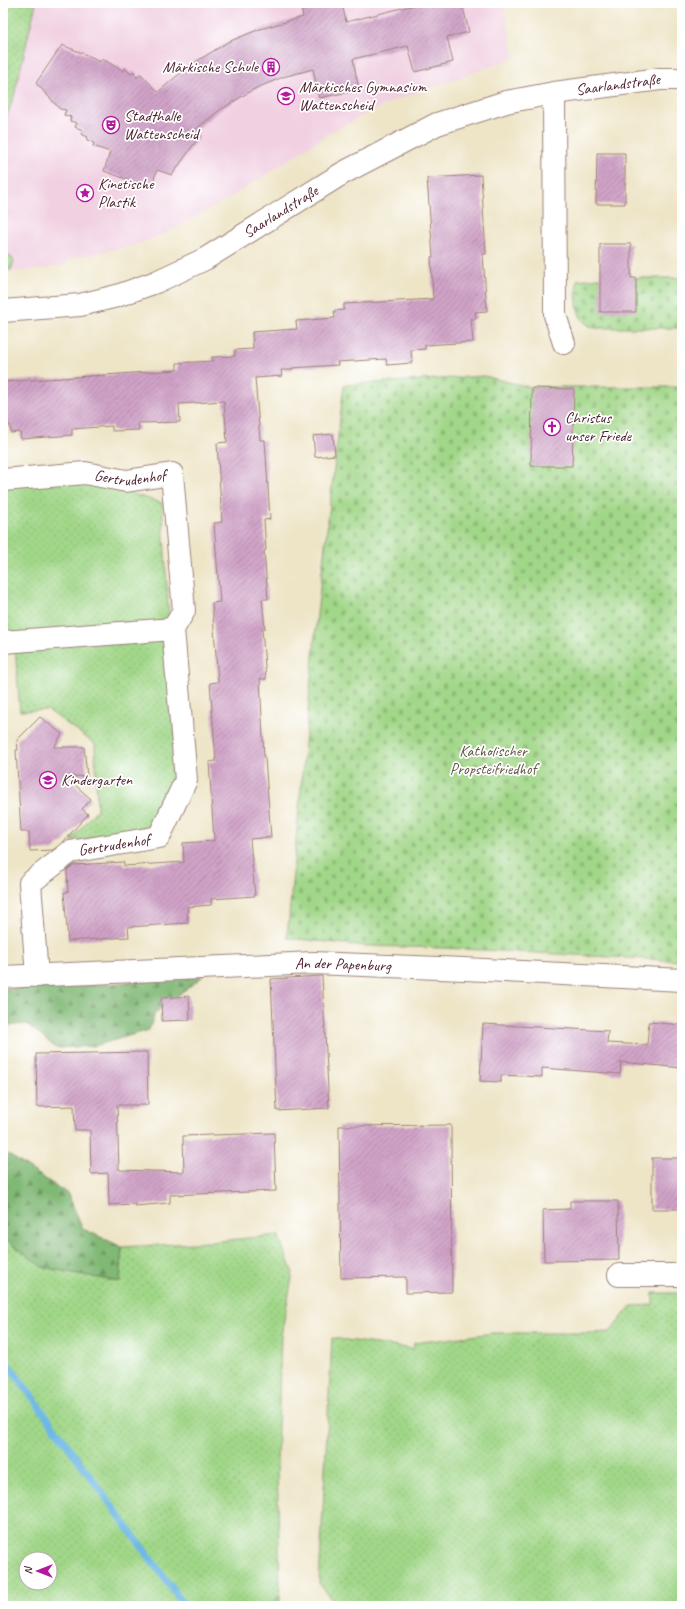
<svg xmlns="http://www.w3.org/2000/svg" width="685" height="1609" font-family="Caveat,sans-serif">
	<style>
		.built { fill: #f1d0e2 }
		.grass { fill: url(#grass-dots); stroke: #767b5a; fill-rule: evenodd }
		.forest { fill: url(#forest-firs); stroke: #656c50 }
		.cemetery { fill: url(#cemetery-stones); stroke: #767b5a }
		.lines { fill: none; stroke-linecap: round; stroke-linejoin: round }
		.stream { stroke: #6eb8e6; stroke-width: 7 }
		.building { fill: url(#building-hatch) }
		.minor-casing { stroke: #9c8279; stroke-width: 24 }
		.minor { stroke: #fff; stroke-width: 22 }
		.labels { text-anchor: middle; dominant-baseline: central; stroke-width: 3.5; stroke-linejoin: round; paint-order: stroke }
		.poi-label { font-size: 16px; fill: #4a1f2b; stroke: #fff; text-anchor: start }
		.street-label { font-size: 16px; fill: #4a1f2b; stroke: #fff }
		.park-label { font-size: 16px; fill: #645647; stroke: #fff }
	</style>
	<defs>
		<pattern id="grass-dots" width="8" height="8" patternUnits="userSpaceOnUse"><rect width="8" height="8" fill="#a1d788"/><path d="M2 2h.1M6 6h.1" fill="none" stroke="#8cb876" stroke-width="1.8" stroke-linecap="round"/></pattern>
		<pattern id="forest-firs" width="22" height="20" patternUnits="userSpaceOnUse"><rect width="22" height="20" fill="#80b874"/><path d="M5 1l3.5 6h-7zM16 11l3.5 6h-7z" fill="#6b955f"/></pattern>
		<pattern id="cemetery-stones" width="16" height="16" patternUnits="userSpaceOnUse"><rect width="16" height="16" fill="#a1d788"/><path d="M2 7V4a2 2 0 0 1 4 0v3zM10 15v-3a2 2 0 0 1 4 0v3z" fill="#8cb876"/></pattern>
		<pattern id="building-hatch" width="6" height="6" patternUnits="userSpaceOnUse"><rect width="6" height="6" fill="#d0a3c8"/><path d="M-1 1l2-2M0 6l6-6M5 7l2-2" fill="none" stroke="#ab84a3"/></pattern>
	</defs>
	<rect width="100%" height="100%" fill="#fff"/>
	<filter id="ink" filterUnits="userSpaceOnUse"><feTurbulence type="fractalNoise" baseFrequency=".025" numOctaves="2"/><feDisplacementMap in="SourceGraphic" scale="8" xChannelSelector="R" yChannelSelector="G"/><feConvolveMatrix kernelMatrix="1 2 1 2 8 2 1 2 1" color-interpolation-filters="sRGB"/></filter>
	<filter id="wash" filterUnits="userSpaceOnUse"><feTurbulence type="fractalNoise" baseFrequency=".012" numOctaves="4" result="noise"/><feDisplacementMap in="SourceGraphic" scale="16" xChannelSelector="R" yChannelSelector="G"/><feGaussianBlur stdDeviation="0.9" result="paint"/><feColorMatrix in="noise" values="0 0 0 0 0 0 0 0 0 0 0 0 0 0 0 0 0 1.4 0 .05"/><feComposite in="paint" operator="in"/></filter>
	<g filter="url(#wash)">
		<rect width="100%" height="100%" fill="#eee5c7"/>
		<path class="built" d="M32 3H503L515 58 393 101 334 130 234 195 169 232 136 245 67 259 66 265 34 270 3 272V72Z"/>
		<g class="grass">
			<path d="M3 3H36L14 96 3 127Z"/>
			<path d="M3 250 6 251 14 261 11 270 3 269Z"/>
			<path d="M80 478 162 503 178 773 152 829 71 841 97 809 95 744 48 710 20 711 14 636 3 637V486Z"/>
			<path d="M278 1235 293 1273 281 1336 277 1460 280 1594 268 1606H3V1237L42 1267 120 1282 122 1247 210 1242ZM26 1559H50V1583H26Z"/>
			<path d="M653 1293H682V1606H337L319 1583 332 1338 413 1349 414 1343 493 1333H591L610 1332 631 1306 653 1305Z"/>
		</g>
		<g class="forest">
			<path d="M203 976 155 1013 149 1030 94 1046 56 1048 27 1024 3 1026V989L71 987Z"/>
			<path d="M3 1151 68 1194 83 1229 122 1247 120 1282 42 1267 3 1237Z"/>
			<path d="M280 1594V1606H268Z"/>
		</g>
		<g class="cemetery">
			<path d="M600 278H682V328H595C573 321 577 299 577 280Z"/>
			<path d="M484 376 529 387H682V961L446 948 366 946 287 938 317 614 344 385Z"/>
		</g>
		<g class="lines">
			<path class="stream" d="M3 1357 185 1606"/>
		</g>
		<g id="blocks">
			<g class="building">
				<path d="M300 3H342L346 22 422 3H462L469 32 447 37 453 62 415 72 408 46 353 59 359 90 319 98 313 69 283 77 254 89 220 110 194 131 199 137 172 175 157 170 151 188 104 171 110 152 93 146 94 143 87 140 88 137 81 134 83 130 75 127 77 123 70 121 71 117 64 115 66 110 60 109 36 83 62 45 94 58 99 62 103 59 116 67 117 66 123 71 125 68 131 74 134 71 137 78 141 74 158 92 189 66 228 42 260 29 303 17Z"/>
				<path d="M597 153H625V204H596Z"/>
				<path d="M481 175 486 254H483L487 311 475 312 476 319H471L473 342 425 345V349L411 350 412 363 387 365 386 359 337 362 338 365 292 368V370H281L282 376 255 378 260 440H265L270 519 264 520 266 550 264 551 268 599H262L265 629H262L266 679H260L264 758H265L271 837 250 839 255 896 211 899V905L187 907 188 923 128 927 129 937 68 941 64 892H68L67 870 74 865 124 862V866L184 862 183 843 214 841 209 762 216 761 210 683 218 682 212 603 220 602 214 523 222 522 217 443 227 442 224 401 179 404 180 422 138 423 139 430 112 431V426L72 429V435L21 439 20 432 11 433 10 425 3 426V382L177 370V363L213 361 212 357 235 356V350L253 349 252 332 297 329 296 321 335 318 334 311 344 310V304L433 299 431 257H433L427 178Z"/>
				<path d="M600 244H631V278H636V312H600Z"/>
				<path d="M532 388 574 389 572 466H531Z"/>
				<path d="M333 434 335 455 315 457 313 436Z"/>
				<path d="M40 717 62 734 54 747H84L87 776 66 777 91 799 82 809 88 814 63 842 53 850 30 851 29 832H21L16 750H18L17 740Z"/>
				<path d="M322 976 329 1108 277 1111 271 979Z"/>
				<path d="M189 996 190 1020 162 1021 161 998Z"/>
				<path d="M649 1022 682 1025V1068L621 1062 620 1074 542 1068V1077L501 1075V1082L480 1081 483 1024 608 1031 607 1043 647 1045Z"/>
				<path d="M147 1052 148 1105H117L119 1170 184 1172 183 1136 274 1133 276 1191 170 1195V1203L135 1206V1204L109 1205 108 1173 91 1174 90 1130H75L74 1106 37 1107 36 1054Z"/>
				<path d="M451 1125 452 1292 406 1293V1277L341 1278 339 1126Z"/>
				<rect x="652" y="1158" width="30" height="51"/>
				<path d="M570 1201H618L619 1260 544 1261 543 1210 570 1209Z"/>
			</g>
		</g>
	</g>
	<g filter="url(#ink)">
		<use href="#blocks" fill-opacity="0" stroke="#9c8279" stroke-width="1"/>
		<g class="lines">
			<g class="minor-casing">
				<g id="minor">
					<path d="M554 93 555 315 564 343"/>
					<path id="s1" d="M3 311 80 305 117 296 156 282 205 259 343 173 437 124 506 102 554 93 660 79H682"/>
					<path id="s2" d="M3 480 85 473 126 481 172 474 184 611 173 629 186 780 159 837 70 852 30 883 37 976"/>
					<path d="M3 642 173 629"/>
					<path id="s3" d="M3 977 313 963 464 969 682 980"/>
					<path d="M619 1275H682"/>
				</g>
			</g>
			<use href="#minor" class="minor"/>
		</g>
	</g>
	<defs>
		<g id="building-ring" transform="scale(0.9)"><circle r="9.5" fill="#fff" stroke="#b5179e" stroke-width="1.5"/><path d="M-4-6H4V6H1V3H-1V6H-4ZM-2.5-4.3h1.7v1.8h-1.7ZM.8-4.3h1.7v1.8H.8ZM-2.5-1h1.7V.8h-1.7ZM.8-1h1.7V.8H.8Z" fill="#b5179e"/></g>
		<g id="school-ring" transform="scale(0.9)"><circle r="9.5" fill="#fff" stroke="#b5179e" stroke-width="1.5"/><path d="M0-5L7-2L0 1L-7-2ZM-4 1L0 2.5L4 1V4Q0 6-4 4Z" fill="#b5179e"/></g>
		<g id="theatre-ring" transform="scale(0.9)"><circle r="9.5" fill="#fff" stroke="#b5179e" stroke-width="1.5"/><path d="M-5-5.5Q0-4 5-5.5V0Q5 5 0 6Q-5 5-5 0ZM-3.3-2.5H-1v1.5H-3.3ZM1-2.5H3.3v1.5H1ZM-2.8 1Q0 5.5 2.8 1Z" fill="#b5179e"/></g>
		<g id="sight-ring" transform="scale(0.9)"><circle r="9.5" fill="#fff" stroke="#b5179e" stroke-width="1.5"/><path d="M0-6L1.8-2.2L6-1.7L2.9 1.2L3.7 5.4L0 3.3L-3.7 5.4L-2.9 1.2L-6-1.7L-1.8-2.2Z" fill="#b5179e"/></g>
		<g id="church-ring" transform="scale(0.9)"><circle r="9.5" fill="#fff" stroke="#b5179e" stroke-width="1.5"/><path d="M-1.2-6h2.4v3.5h3.3v2.4h-3.3V6h-2.4V-.1h-3.3v-2.4h3.3Z" fill="#b5179e"/></g>
	</defs>
	<g fill-rule="evenodd">
		<use href="#building-ring" x="271" y="67"/>
		<use href="#school-ring" x="286" y="96"/>
		<use href="#theatre-ring" x="111" y="125"/>
		<use href="#sight-ring" x="85" y="193"/>
		<use href="#church-ring" x="552" y="427"/>
		<use href="#school-ring" x="48" y="780"/>
	</g>
	<g class="labels">
		<g class="poi-label">
			<text x="258" y="67" text-anchor="end">Märkische Schule</text>
			<text x="299" y="87">Märkisches Gymnasium<tspan x="299" dy="18">Wattenscheid</tspan></text>
			<text x="124" y="116">Stadthalle<tspan x="124" dy="18">Wattenscheid</tspan></text>
			<text x="98" y="184">Kinetische<tspan x="98" dy="18">Plastik</tspan></text>
			<text x="565" y="418">Christus<tspan x="565" dy="18">unser Friede</tspan></text>
			<text x="61" y="780">Kindergarten</text>
		</g>
		<g class="street-label">
			<text stroke="none"><textPath href="#s1" startOffset="665">Saarlandstraße</textPath></text>
			<text stroke="none"><textPath href="#s1" startOffset="300">Saarlandstraße</textPath></text>
			<text stroke="none"><textPath href="#s2" startOffset="128">Gertrudenhof</textPath></text>
			<text transform="translate(114 845) rotate(-9)">Gertrudenhof</text>
			<text stroke="none"><textPath href="#s3" startOffset="340">An der Papenburg</textPath></text>
		</g>
		<g class="park-label">
			<text x="493" y="751">Katholischer<tspan x="493" dy="18">Propsteifriedhof</tspan></text>
		</g>
	</g>
	<rect width="685" height="1609" fill="none" stroke="#fff" stroke-width="16"/>
	<g transform="translate(38 1571) rotate(270)"><circle r="19" fill="#ffffff" stroke="#b7a5aa"/>
	<path d="M0-3L7 15L0 10L-7 15Z" fill="#b5179e"/>
	<text y="-6" font-size="11" font-weight="bold" text-anchor="middle" fill="#4a1f2b">N</text>
	</g>
</svg>
